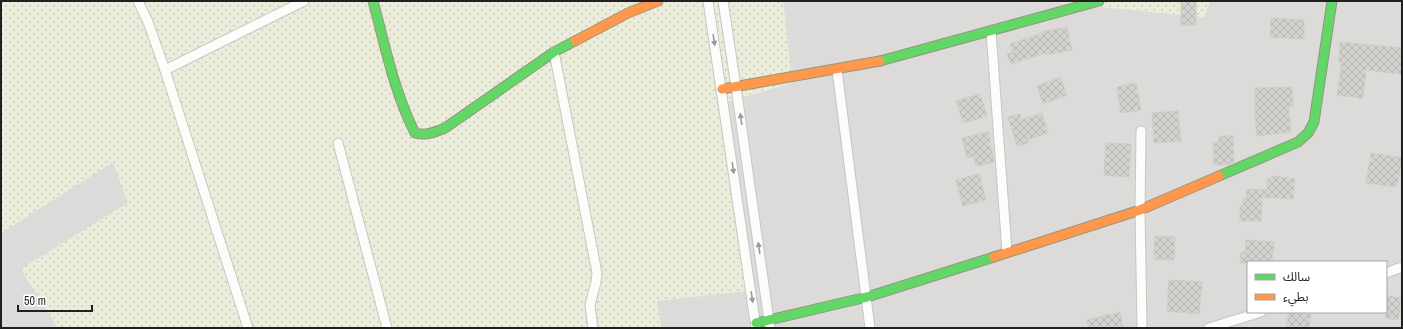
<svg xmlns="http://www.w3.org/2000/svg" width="1403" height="329" font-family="'Archivo Narrow','Noto Sans Arabic',sans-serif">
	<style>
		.residential { fill: #dcdbd9; fill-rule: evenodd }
		.farmland { fill: url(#farmland-dots) }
		.building { fill: url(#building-cross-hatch); stroke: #d0cdc8 }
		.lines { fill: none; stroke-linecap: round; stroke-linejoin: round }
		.street-casing { stroke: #c6c6c3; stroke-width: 11 }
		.fast-casing { stroke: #93977f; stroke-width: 11 }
		.slow-casing { stroke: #93977f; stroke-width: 11 }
		.street { stroke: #fcfcfb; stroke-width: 9 }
		.fast { stroke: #63d668; stroke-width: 9 }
		.slow { stroke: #ff974d; stroke-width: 9 }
		.oneway { fill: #999998 }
	</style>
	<defs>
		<pattern id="farmland-dots" width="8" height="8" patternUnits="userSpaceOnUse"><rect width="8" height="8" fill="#ebedda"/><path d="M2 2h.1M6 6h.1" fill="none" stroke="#c9cbbb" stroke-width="1.8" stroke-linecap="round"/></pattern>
		<pattern id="building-cross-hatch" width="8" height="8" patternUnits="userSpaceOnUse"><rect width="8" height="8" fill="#d4d2ce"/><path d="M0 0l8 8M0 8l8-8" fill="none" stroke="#b6b4b0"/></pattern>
	</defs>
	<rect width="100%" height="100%" fill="#edece7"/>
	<g class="residential">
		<path d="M783 1H1041L1204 17 1211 1H1402V328H661L656 301 755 290 727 101 792 83ZM1248 262H1386V312H1248Z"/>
		<path d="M113 162 128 203 21 269 58 328H1V233Z"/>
	</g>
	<g class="farmland">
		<path d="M1 1H783L792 83 727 102 755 290 657 301 661 328H58L21 269 128 203 113 162 1 233Z"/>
		<path d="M1041 1H1211L1204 17Z"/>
	</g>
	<g class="building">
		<rect x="1181" y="1" width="15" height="24"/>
		<path d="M1271 18 1304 20V39L1270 37Z"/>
		<path d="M1067 27 1072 50 1046 55 1045 53 1011 64 1007 54 1013 52 1010 44 1042 33 1041 32Z"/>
		<path d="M1340 42 1402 48 1400 58H1402V74L1366 70 1363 98 1337 95 1342 62H1339Z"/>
		<path d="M1061 77 1067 95 1043 104 1037 86Z"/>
		<path d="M1136 83 1141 110 1121 113 1117 87Z"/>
		<path d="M1292 87 1293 107H1288L1291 132 1257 136 1255 118V88Z"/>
		<path d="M980 94 987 116 963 123 956 101Z"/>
		<path d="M1178 111 1181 141 1154 143 1152 113Z"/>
		<path d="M1042 113 1048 133 1027 140 1028 143 1017 146 1008 117 1020 114 1021 120Z"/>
		<path d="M988 132 994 162 976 166 974 156 967 158 962 138Z"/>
		<path d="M1219 136H1233L1234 162 1227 165H1214L1213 143H1219Z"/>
		<path d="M1106 143 1131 144 1129 177 1104 175Z"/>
		<path d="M1371 153 1402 158 1397 187 1366 183Z"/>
		<path d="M979 174 986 200 963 206 956 180Z"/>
		<path d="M1272 176 1295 179 1293 199 1262 197 1261 221H1240V206H1243V199H1246L1247 189 1267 190 1268 178 1272 179Z"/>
		<path d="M1155 236 1175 237 1174 260 1154 259Z"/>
		<path d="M1246 240 1274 242 1272 262 1240 263 1241 252H1245Z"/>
		<path d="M1169 280 1202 282 1199 314 1167 311Z"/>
		<path d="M1386 296 1401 298 1398 320 1386 318Z"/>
		<path d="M1120 312 1123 328H1089L1087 320Z"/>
		<path d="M1289 312 1311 315 1309 328H1286Z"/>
	</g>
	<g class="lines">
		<g class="street-casing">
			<g id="street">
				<path d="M138 1 148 22 165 70 248 328"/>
				<path d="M708 1 756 328"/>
				<path d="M723 1 736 87 770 328"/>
				<path d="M991 31 1007 252"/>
				<path d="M554 52 597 273 596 282 590 305 593 328"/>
				<path d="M165 70 304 1"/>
				<path d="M837 70 870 328"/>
				<path d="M1141 131 1140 210 1142 328"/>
				<path d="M338 143 387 328"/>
				<path d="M1386 273 1402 267"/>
				<path d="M1209 328 1261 312"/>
			</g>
		</g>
		<g class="fast-casing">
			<g id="fast">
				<path d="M373 1C385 45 394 92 415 133 426 136 435 132 445 128L554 52 575 41"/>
				<path d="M880 61 1099 1"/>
				<path d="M1219 176 1298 142 1308 133 1314 122 1332 1"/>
				<path d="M756 323 867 297 994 257"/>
			</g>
		</g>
		<g class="slow-casing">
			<g id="slow">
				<path d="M575 41 628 13 658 1"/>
				<path d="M722 89 880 61"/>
				<path d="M994 257 1140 210 1219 176"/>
			</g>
		</g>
		<use href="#street" class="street"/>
		<use href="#fast" class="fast"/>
		<use href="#slow" class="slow"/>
	</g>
	<defs><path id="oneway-solid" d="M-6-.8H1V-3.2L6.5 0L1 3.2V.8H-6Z"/></defs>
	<g class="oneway">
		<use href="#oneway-solid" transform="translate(714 40) rotate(81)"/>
		<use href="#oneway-solid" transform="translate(741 119) rotate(-98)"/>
		<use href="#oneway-solid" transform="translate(733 168) rotate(82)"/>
		<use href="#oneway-solid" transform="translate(759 248) rotate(-98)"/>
		<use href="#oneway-solid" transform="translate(752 297) rotate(82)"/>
	</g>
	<rect width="1403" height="329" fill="none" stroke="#1f1f1f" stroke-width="4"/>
	<rect x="1247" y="261" width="140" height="52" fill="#ffffff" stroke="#a5a5a5"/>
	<rect x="1255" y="274" width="20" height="6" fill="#63d668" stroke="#a5a5a5"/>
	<text x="1283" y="281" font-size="12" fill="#1f1f1f">سالك</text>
	<rect x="1255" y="294" width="20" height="6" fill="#ff974d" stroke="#a5a5a5"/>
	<text x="1283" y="301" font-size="12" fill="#1f1f1f">بطيء</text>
	<path d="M18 305v6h74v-6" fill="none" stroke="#1f1f1f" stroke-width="2"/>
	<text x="24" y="305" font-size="12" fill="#1f1f1f" stroke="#ffffff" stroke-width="3" paint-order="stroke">50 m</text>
</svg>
